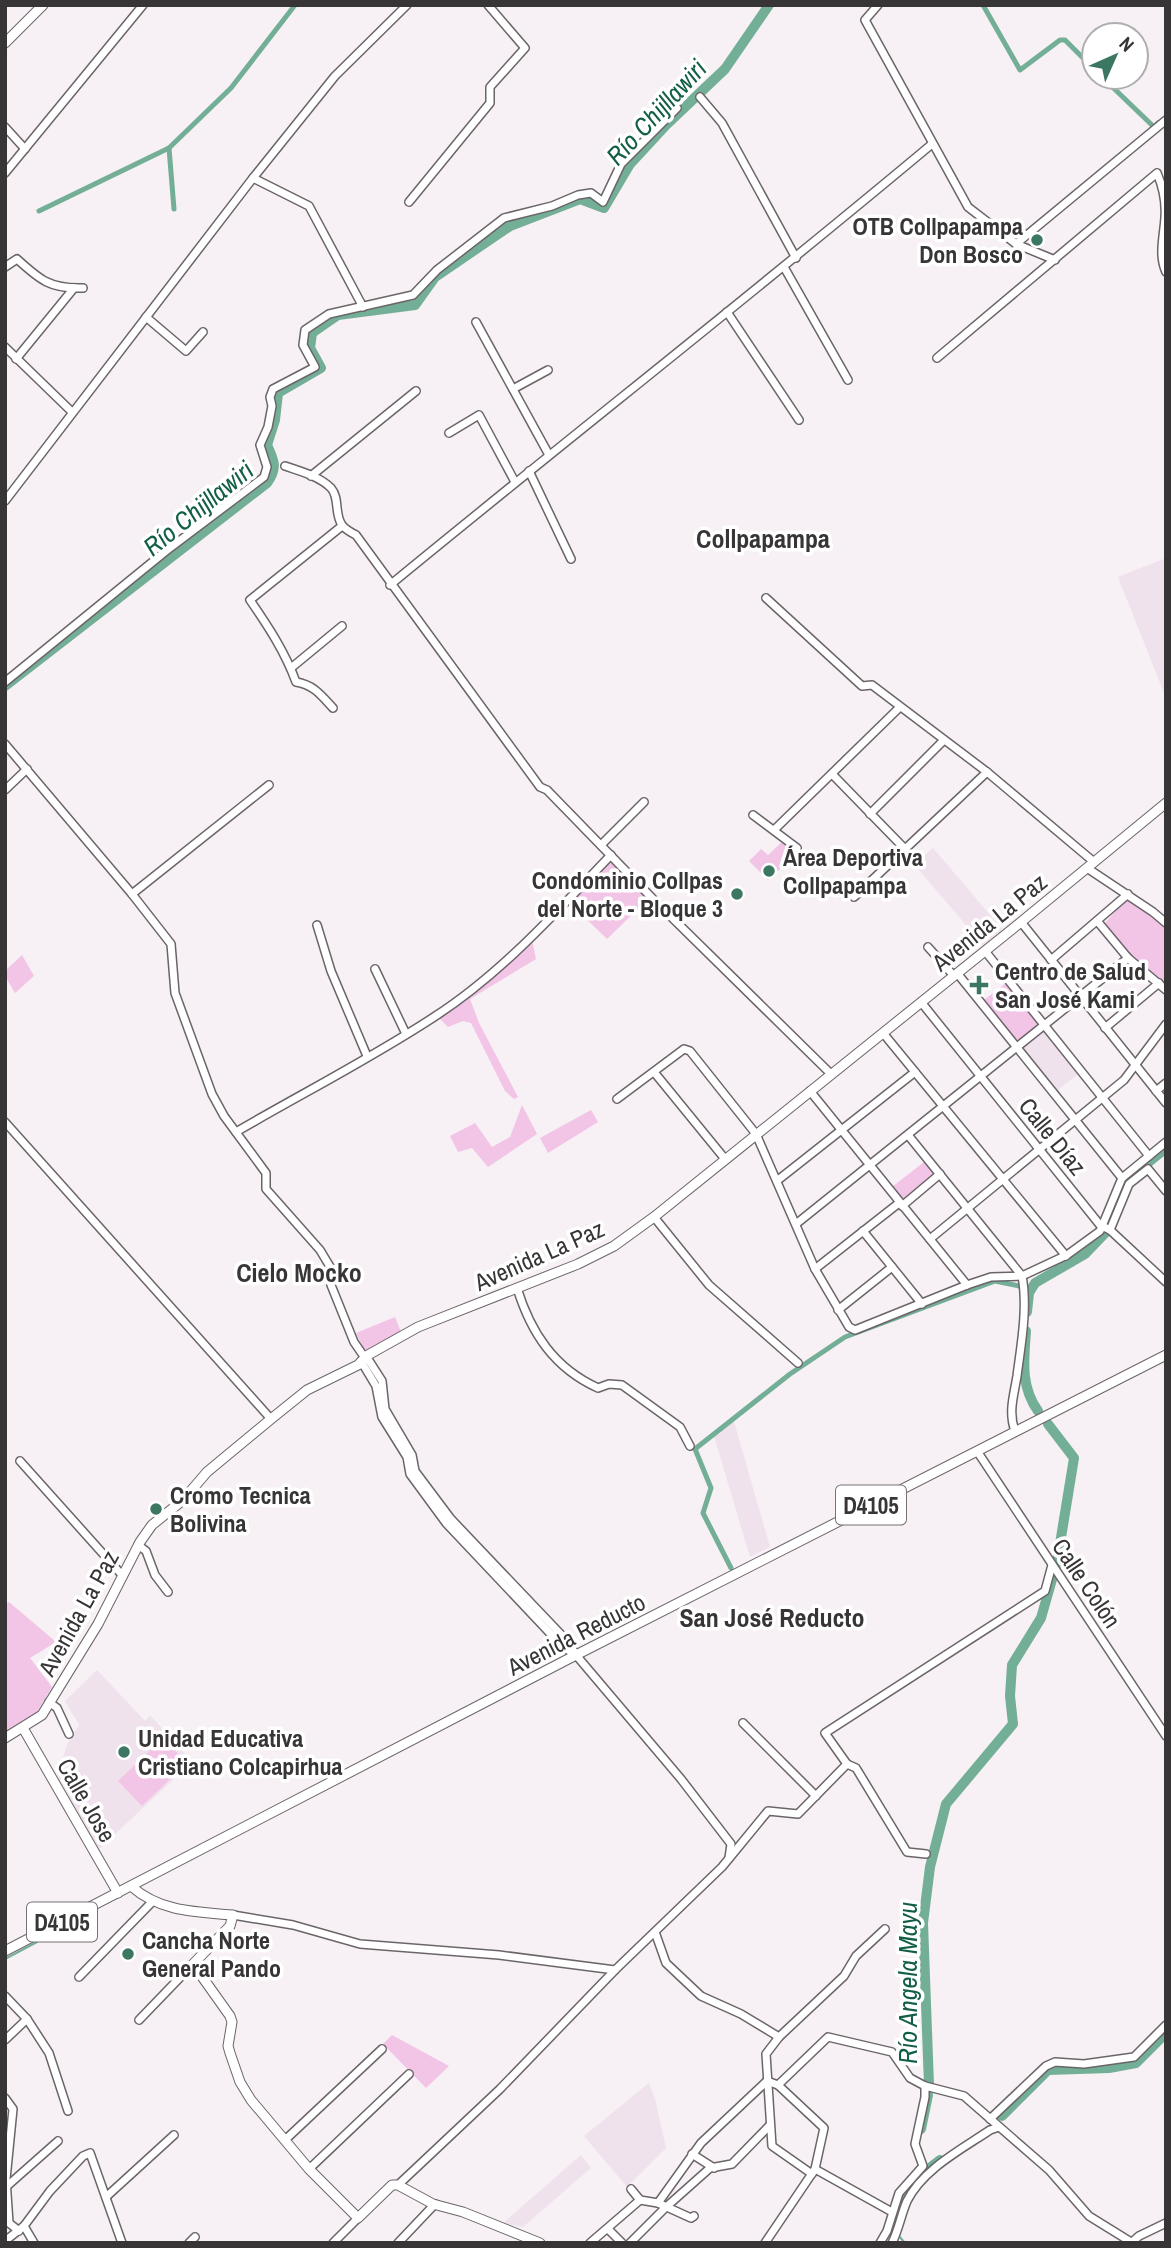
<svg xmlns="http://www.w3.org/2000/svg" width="1171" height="2248" font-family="'Archivo Narrow',sans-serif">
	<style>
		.built { fill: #f0e2ec }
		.green { fill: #f2c4e6 }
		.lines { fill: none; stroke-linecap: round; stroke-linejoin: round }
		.stream { stroke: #73ae96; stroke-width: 2 }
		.canal { stroke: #73ae96; stroke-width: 5 }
		.river { stroke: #73ae96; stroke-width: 10 }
		.minor-casing { stroke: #6b6569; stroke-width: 10 }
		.major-casing { stroke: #6b6569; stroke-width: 11 }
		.minor { stroke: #fff; stroke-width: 7 }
		.major { stroke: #fff; stroke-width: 9 }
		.poi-dot { fill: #3b7761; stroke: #fff; stroke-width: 2.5 }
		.labels { text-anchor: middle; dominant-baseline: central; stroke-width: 7; stroke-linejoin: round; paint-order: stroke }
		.shield { fill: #fff; stroke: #747273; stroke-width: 2 }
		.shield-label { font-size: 23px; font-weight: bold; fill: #383537 }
		.poi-label { font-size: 24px; font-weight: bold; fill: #383537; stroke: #fff; text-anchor: start }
		.street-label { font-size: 24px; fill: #383537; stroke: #fff }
		.water-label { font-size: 26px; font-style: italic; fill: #135e47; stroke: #fff }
		.neighbourhood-label { font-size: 26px; font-weight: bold; fill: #383537; stroke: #fff }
	</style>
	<rect width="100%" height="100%" fill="#f7f0f5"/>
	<g class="built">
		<path d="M1166 558V698L1118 577Z"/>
		<path d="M933 848 1002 929 983 945 914 864Z"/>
		<path d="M1043 1030 1078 1074 1058 1090 1022 1046Z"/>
		<path d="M733 1418 770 1547 750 1557 713 1433Z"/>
		<path d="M97 1670 145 1721 150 1715 192 1762 99 1849 57 1775 68 1743 79 1725 65 1701Z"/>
		<path d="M649 2083 655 2099 666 2148 627 2187 584 2136Z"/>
		<path d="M581 2155 591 2168 562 2193 523 2227 503 2223Z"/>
	</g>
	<g class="green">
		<path d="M782 842 797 853 768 880 749 861 761 849 768 855Z"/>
		<path d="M609 859 648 899 607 939 569 902Z"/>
		<path d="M1128 897 1166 927V983L1130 956 1104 924Z"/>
		<path d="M532 940 536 959 470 999 479 1023 518 1097 514 1099 505 1091 471 1023 463 1021 448 1027 439 1018 469 995Z"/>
		<path d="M22 955 34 976 15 993 5 976V971Z"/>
		<path d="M1006 983 1037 1022 1036 1027 1019 1040 1015 1038 984 1000Z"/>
		<path d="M522 1105 537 1134 488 1167 472 1148 458 1152 450 1136 475 1123 492 1147 510 1137Z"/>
		<path d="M591 1110 598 1122 548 1153 540 1138Z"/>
		<path d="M924 1162 936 1175 903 1201 892 1187Z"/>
		<path d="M395 1317 401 1332 365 1352 356 1333Z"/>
		<path d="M9 1602 56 1642 30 1658 52 1687 35 1715 5 1733V1605Z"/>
		<path d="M163 1738 187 1763 142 1806 118 1781Z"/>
		<path d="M392 2035 449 2066 426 2088 383 2044Z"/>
	</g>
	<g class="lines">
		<g class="stream">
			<path d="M5 1959 37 1942"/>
			<path d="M898 2235 905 2243"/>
		</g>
		<g class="canal">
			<path d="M983 5 1020 70 1060 40H1065L1094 69"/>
			<path d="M1102 77 1154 127 1158 123"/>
			<path d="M169 148 174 209"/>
			<path d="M39 211 169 148 231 88 295 5"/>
			<path d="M731 1568 703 1513 711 1488 695 1449 790 1374 845 1337 987 1284 995 1281 1019 1286"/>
		</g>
		<g class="river">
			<path d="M5 686 267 483C278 468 274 460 267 445L275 420 278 393 321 368 310 348 312 333 338 315 415 305 435 277 510 226 580 199 604 208 630 164 666 125 725 69 769 5"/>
			<path d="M1109 1224 1126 1180 1166 1148"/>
			<path d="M1027 1312 1029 1293 1035 1283 1085 1254 1106 1232"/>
			<path d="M1026 1331C1024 1359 1020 1386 1038 1411"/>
			<path d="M929 2085 923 1923 930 1867 946 1804 1013 1724 1010 1696 1012 1665 1041 1618 1057 1562 1074 1458 1048 1424"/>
			<path d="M1002 2116 1048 2070 1109 2068 1136 2063 1166 2033"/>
			<path d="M921 2129 928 2095"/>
			<path d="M904 2200C912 2184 925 2171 940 2160"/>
		</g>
		<g class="minor-casing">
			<g id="minor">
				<path d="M878 5 865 20 968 207 1016 244 1055 260"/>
				<path d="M700 97 722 123 796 258"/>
				<path d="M5 127 25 149"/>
				<path d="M5 173 143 5"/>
				<path d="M253 178 309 206 363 307"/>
				<path d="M409 202 490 103V87L525 48 488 5"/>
				<path d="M1016 244 1166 120"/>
				<path d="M5 267 17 259C40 280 50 289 83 288"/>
				<path d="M784 267 848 380"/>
				<path d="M727 312 799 420"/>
				<path d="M146 317 186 351 203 332"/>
				<path d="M476 322 549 455"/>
				<path d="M5 347 72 412"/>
				<path d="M937 358 1157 173C1163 187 1166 202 1165 217 1164 236 1158 255 1166 272"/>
				<path d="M16 359 74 288"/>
				<path d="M513 389 548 370"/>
				<path d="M449 433 479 415 515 482"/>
				<path d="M285 466C299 471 319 476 331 488 340 498 334 514 342 525 345 529 352 533 356 535L540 787 547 790 653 899 831 1074"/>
				<path d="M529 471 571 559"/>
				<path d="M311 476 416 391"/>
				<path d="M5 501 253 178 335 76 407 5"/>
				<path d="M390 585C570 437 753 294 932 144"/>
				<path d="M766 598 862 686 872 685 987 772 1094 862"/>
				<path d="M291 668 342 626"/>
				<path d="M5 682 166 551 264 477 267 467 260 445 268 427 272 406 270 397 273 389 315 367 303 345 305 330 329 314 413 295 437 270 504 218 552 206 578 195 591 193 603 202 621 164 677 108"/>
				<path d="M333 708C321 695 314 685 296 682 285 652 268 626 250 600L342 526"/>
				<path d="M5 744 132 894 171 944 175 993 212 1094 224 1116 266 1173V1189L320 1250 332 1270 331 1285 354 1342 365 1358"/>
				<path d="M833 775 904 848"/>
				<path d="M5 790 27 769"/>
				<path d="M870 814 943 741"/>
				<path d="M753 815 797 848"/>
				<path d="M774 830 900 707"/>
				<path d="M601 845 644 802"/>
				<path d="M1087 868 1153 912 1166 923"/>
				<path d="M132 894 269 785"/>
				<path d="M854 897 987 772"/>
				<path d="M1021 922 1166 1103"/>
				<path d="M1098 922 1128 958 1166 990"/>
				<path d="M317 925 331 971 367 1056"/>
				<path d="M928 947 954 976"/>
				<path d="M985 951 1149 1156"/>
				<path d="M1051 960 1128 894"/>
				<path d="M375 969 406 1034"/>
				<path d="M957 973 1122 1178"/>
				<path d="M921 1002 1100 1225 1110 1230 1166 1282"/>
				<path d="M1105 1028 1159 983"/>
				<path d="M883 1033 1066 1256"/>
				<path d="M654 1072 725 1159"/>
				<path d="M810 1091 967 1285"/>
				<path d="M1156 1091 1166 1083"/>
				<path d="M617 1099 684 1049 690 1051 756 1134 815 1269 849 1327 855 1330 967 1285 991 1277 1022 1276 1067 1255 1100 1231 1122 1178 1166 1142"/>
				<path d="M5 1122 271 1419"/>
				<path d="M236 1132C301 1094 370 1059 434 1017 501 974 556 912 611 855"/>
				<path d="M908 1135 1022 1276C1028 1308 1021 1345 1017 1376 1014 1395 1008 1412 1015 1431"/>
				<path d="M778 1180 915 1072"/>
				<path d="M902 1206 940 1174"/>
				<path d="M654 1217 709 1285 798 1363"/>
				<path d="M796 1224 1128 958"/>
				<path d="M1110 1230 1129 1184 1148 1169 1166 1191"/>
				<path d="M863 1231 922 1304"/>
				<path d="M930 1239 1124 1080 1166 1024"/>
				<path d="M815 1269 899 1203"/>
				<path d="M517 1288C531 1333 554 1368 598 1388L609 1384 622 1385 680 1427 690 1446"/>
				<path d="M838 1310 892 1267"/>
				<path d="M366 1356 382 1381 385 1409 412 1455 415 1471 451 1519 569 1643 576 1655 681 1779 731 1844 729 1858"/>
				<path d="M361 1361 376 1386 382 1417 407 1457 410 1474 446 1523 564 1648 575 1654"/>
				<path d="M977 1451 1166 1736"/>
				<path d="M20 1461 122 1575"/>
				<path d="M138 1545 146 1551 155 1575 168 1592"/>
				<path d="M49 1702 57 1708 69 1734"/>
				<path d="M743 1723 816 1796"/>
				<path d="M926 1854 907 1852 856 1768 847 1764 825 1733 1045 1591 1052 1565"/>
				<path d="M233 1915 293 1925 360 1944 499 1955 615 1970 722 1867 768 1811 798 1814 847 1764"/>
				<path d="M655 1932 666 1963 701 1996 741 2014 779 2037"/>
				<path d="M79 1977 152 1902"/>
				<path d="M5 1996 27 2019 49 2053 68 2111"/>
				<path d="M139 2020 193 1964"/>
				<path d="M5 2040 27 2019"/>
				<path d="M778 2085 828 2037 892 2052 910 2078 925 2086 964 2096 1049 2170 1089 2216 1131 2242"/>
				<path d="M5 2098 13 2109 6 2179 9 2223 19 2231"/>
				<path d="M990 2119 1046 2066 1055 2062 1084 2064 1134 2057 1166 2025"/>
				<path d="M285 2140 382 2049"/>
				<path d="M692 2154 714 2168"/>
				<path d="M309 2169 409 2074"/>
				<path d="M815 2169 892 2212"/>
				<path d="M812 2174 772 2146 766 2054 779 2037 844 1976 856 1956 885 1929"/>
				<path d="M398 2185 500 2089 615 1970"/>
				<path d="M6 2187 58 2141"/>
				<path d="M631 2189 640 2200 658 2203 691 2218 694 2216"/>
				<path d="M106 2197 174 2135"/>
				<path d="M658 2203 701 2143 767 2081"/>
				<path d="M24 2226 34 2243"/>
				<path d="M608 2229 622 2243"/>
				<path d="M5 2241 24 2226 50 2191 83 2156 90 2153 122 2243"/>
				<path d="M189 2243 195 2237"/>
				<path d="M333 2243 358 2218"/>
				<path d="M398 2243 435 2204"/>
				<path d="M590 2243 640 2200"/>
				<path d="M630 2243 665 2208 710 2168 732 2164 770 2125"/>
				<path d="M765 2243 815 2169 824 2128 778 2085 767 2081"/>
				<path d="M880 2243 887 2231 899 2193 923 2166 915 2144 925 2097V2086"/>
				<path d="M892 2243C899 2229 901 2215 907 2201 923 2169 962 2149 990 2130L999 2127"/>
				<path d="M1131 2243 1139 2236 1166 2223"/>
			</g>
		</g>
		<g class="major-casing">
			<g id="major">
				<path d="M5 43 43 5"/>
				<path d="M23 1728 118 1893"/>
				<path d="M5 1738 42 1715 98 1624 140 1542 152 1525 183 1500 207 1472 271 1419 307 1390 358 1365 368 1355 418 1327 578 1264 614 1246 654 1217 1021 922 1166 803"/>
				<path d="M131 1886C160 1912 196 1912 233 1915L230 1926 193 1964 230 2016 232 2022 228 2046 230 2053 240 2082 251 2100 309 2169 358 2218 392 2185H398L433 2204 463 2212 540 2243"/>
				<path d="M5 1951 576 1655 1166 1355"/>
			</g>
		</g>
		<use href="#minor" class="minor"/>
		<use href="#major" class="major"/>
	</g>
	<g class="poi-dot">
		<circle cx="1037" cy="240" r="7"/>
		<circle cx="769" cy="871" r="7"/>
		<circle cx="737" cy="894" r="7"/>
		<path d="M975.5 974.5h7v7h7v7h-7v7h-7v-7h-7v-7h7z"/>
		<circle cx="156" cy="1509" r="7"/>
		<circle cx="124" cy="1752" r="7"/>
		<circle cx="128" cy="1954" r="7"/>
	</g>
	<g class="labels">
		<g class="shield">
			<rect x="836" y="1485.5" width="70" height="39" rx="5"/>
			<rect x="27" y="1902.5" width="70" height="39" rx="5"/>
		</g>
		<g class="shield-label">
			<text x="871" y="1505">D4105</text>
			<text x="62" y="1922">D4105</text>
		</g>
		<g class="poi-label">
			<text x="1023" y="226" text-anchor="end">OTB Collpapampa<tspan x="1023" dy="28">Don Bosco</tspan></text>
			<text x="783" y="857">Área Deportiva<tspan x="783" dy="28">Collpapampa</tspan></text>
			<text x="723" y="880" text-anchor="end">Condominio Collpas<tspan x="723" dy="28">del Norte - Bloque 3</tspan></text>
			<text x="995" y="971">Centro de Salud<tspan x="995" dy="28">San José Kami</tspan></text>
			<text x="170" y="1495">Cromo Tecnica<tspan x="170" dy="28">Bolivina</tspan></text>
			<text x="138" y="1738">Unidad Educativa<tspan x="138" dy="28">Cristiano Colcapirhua</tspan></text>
			<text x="142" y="1940">Cancha Norte<tspan x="142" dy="28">General Pando</tspan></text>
		</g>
		<g class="street-label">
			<text transform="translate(989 922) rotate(-39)">Avenida La Paz</text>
			<text transform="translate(1053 1136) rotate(51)">Calle Díaz</text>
			<text transform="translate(539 1255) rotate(-24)">Avenida La Paz</text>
			<text transform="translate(1087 1583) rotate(56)">Calle Colón</text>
			<text transform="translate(78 1613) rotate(-61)">Avenida La Paz</text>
			<text transform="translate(576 1634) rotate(-27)">Avenida Reducto</text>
			<text transform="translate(87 1800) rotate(60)">Calle Jose</text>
		</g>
		<g class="water-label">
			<text transform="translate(656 112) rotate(-47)">Río Chijllawiri</text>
			<text transform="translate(198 508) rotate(-39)">Río Chijllawiri</text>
			<text transform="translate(907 1983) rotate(-90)">Río Angela Mayu</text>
		</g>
		<g class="neighbourhood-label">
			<text x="763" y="538">Collpapampa</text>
			<text x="299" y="1272">Cielo Mocko</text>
			<text x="772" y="1617">San José Reducto</text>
		</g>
	</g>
	<rect width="1171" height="2248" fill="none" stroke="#383537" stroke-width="14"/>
	<g transform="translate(1115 56) rotate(45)"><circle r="33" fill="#ffffff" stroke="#afaeaf" stroke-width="2"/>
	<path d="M0-5L12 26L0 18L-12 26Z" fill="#3b7761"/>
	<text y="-10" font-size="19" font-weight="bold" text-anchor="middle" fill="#383537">N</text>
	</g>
</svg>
